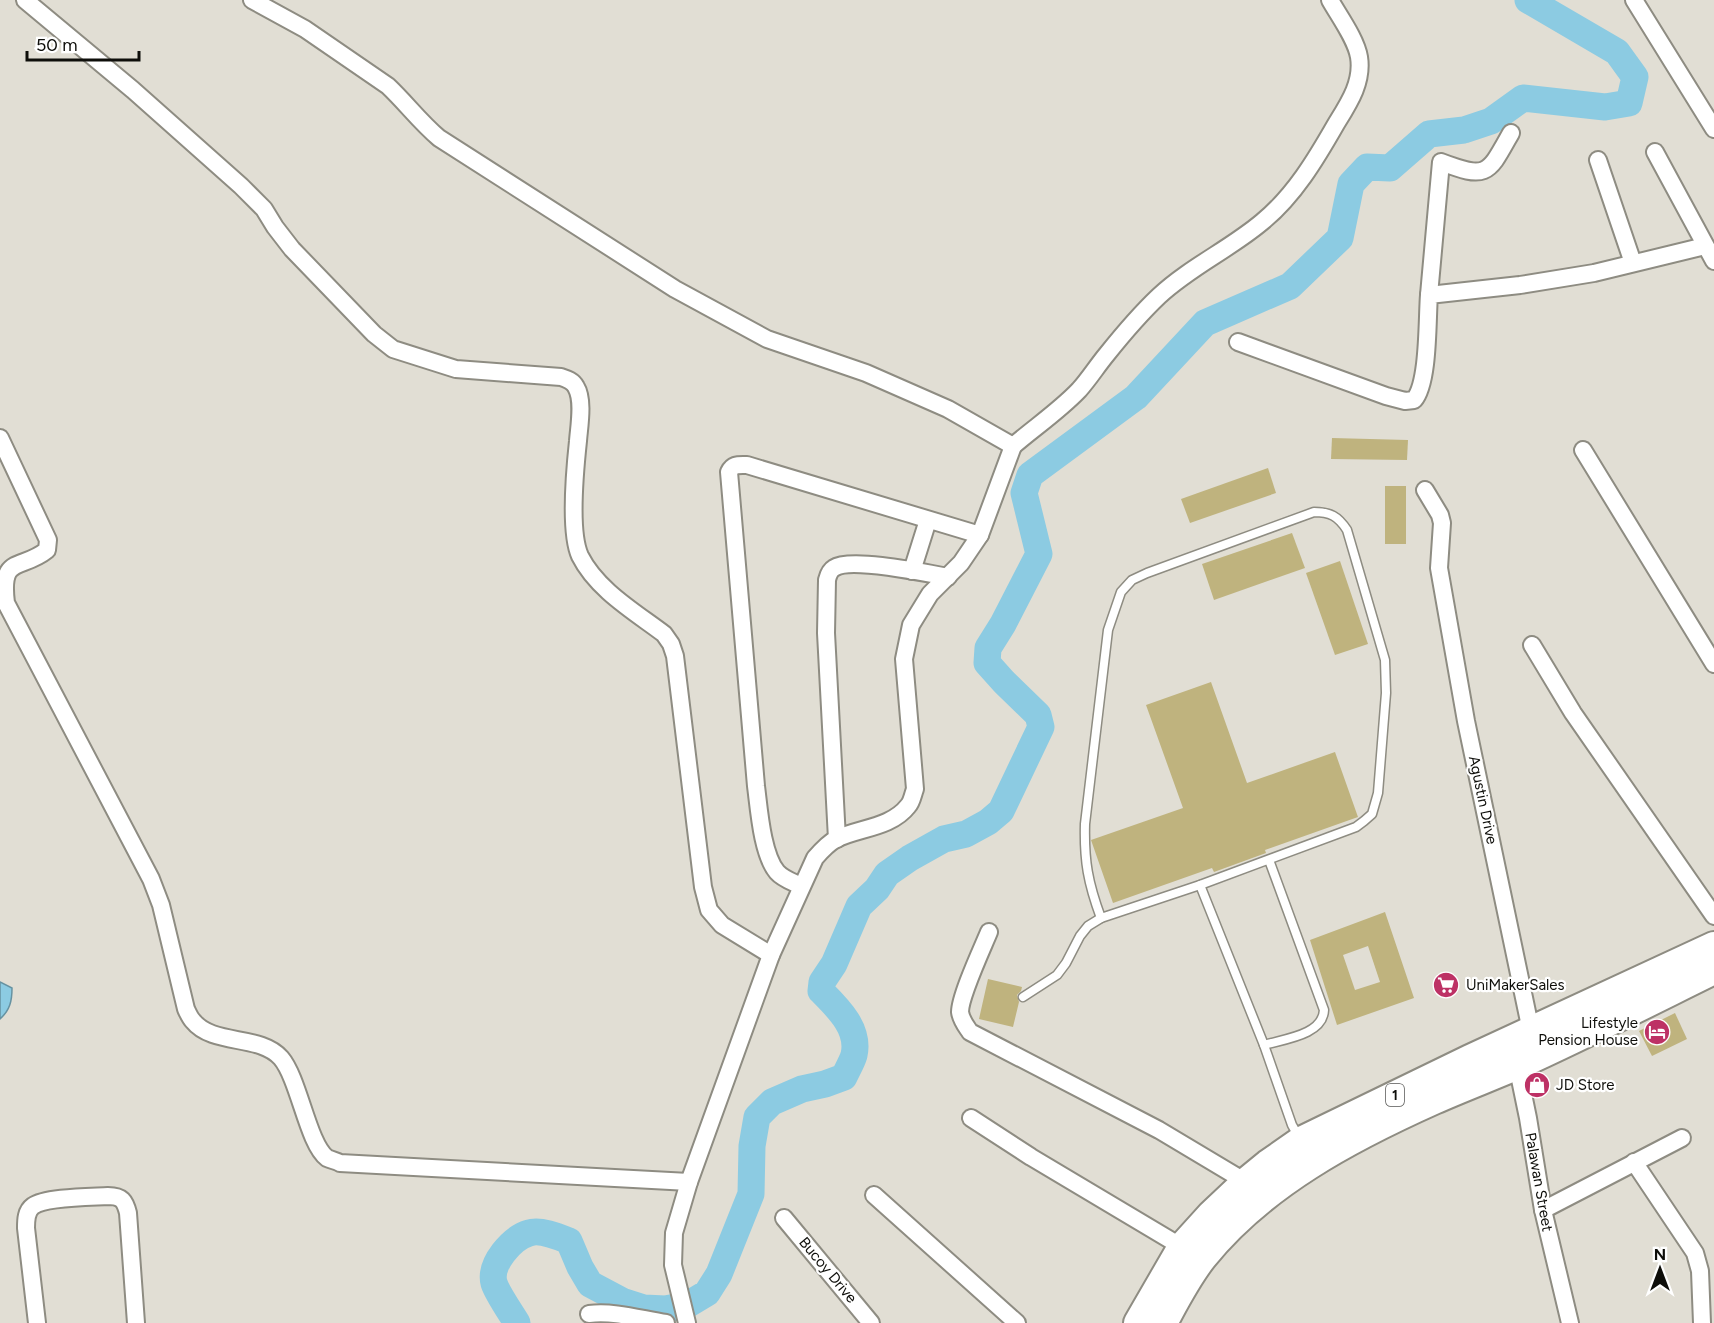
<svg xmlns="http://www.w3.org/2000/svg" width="1714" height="1323" font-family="Figtree,sans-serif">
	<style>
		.water { fill: #8ccbe2; stroke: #6692a1; stroke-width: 1.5 }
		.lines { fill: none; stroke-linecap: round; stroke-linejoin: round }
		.river { stroke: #8ccbe2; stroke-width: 27 }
		.building { fill: #bfb37e; fill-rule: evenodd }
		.service-casing { stroke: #8e8c82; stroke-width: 11 }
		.minor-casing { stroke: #8e8c82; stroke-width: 20 }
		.trunk-casing { stroke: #8e8c82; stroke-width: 32 }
		.service { stroke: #fff; stroke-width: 8 }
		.minor { stroke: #fff; stroke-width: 16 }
		.trunk { stroke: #fff; stroke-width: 28 }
		.labels { text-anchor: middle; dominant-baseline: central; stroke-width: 4.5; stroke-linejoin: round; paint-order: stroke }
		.shield { fill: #fff; stroke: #565654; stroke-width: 1.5 }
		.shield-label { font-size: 14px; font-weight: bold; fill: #0e0e0a }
		.street-label { font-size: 15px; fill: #0e0e0a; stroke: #fff }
		.poi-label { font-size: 15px; fill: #0e0e0a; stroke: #fff; text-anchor: start }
	</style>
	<rect width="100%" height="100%" fill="#e1ded4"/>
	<path class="water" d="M0 982 12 988C12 1001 10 1010 0 1019Z"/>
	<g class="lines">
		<path class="river" d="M517 1323C511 1313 497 1293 494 1283 489 1264 512 1238 529 1233 540 1229 559 1237 569 1241L580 1267 590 1284 622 1301 644 1308 665 1309 687 1305 707 1293 719 1274 751 1194 752 1146 757 1117 772 1102 802 1089 825 1084 844 1077C847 1070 852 1062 854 1055 860 1029 838 1008 821 991L822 982 834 964 859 906 877 889 887 874 910 858 944 839 966 834 988 822 1001 811 1041 727 1038 715 1004 682 987 663 988 648 1003 624 1039 554 1024 493 1030 475 1136 397 1205 323 1290 286 1340 238 1351 184 1367 167 1390 168 1429 134 1464 130 1491 121 1523 98 1605 107 1629 103 1635 77 1617 52 1528 0"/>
	</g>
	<g class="building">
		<path d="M1332 438 1408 440 1407 460 1331 459Z"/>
		<path d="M1268 468 1276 493 1190 523 1181 499Z"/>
		<rect x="1385" y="486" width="21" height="58"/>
		<path d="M1292 533 1305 568 1214 600 1202 564Z"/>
		<path d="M1340 561 1368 644 1335 655 1306 573Z"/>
		<path d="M1211 682 1247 783 1335 752 1358 817 1265 850 1266 853 1214 872 1212 868 1113 903 1091 840 1183 808 1146 705Z"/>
		<path d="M1385 912 1414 998 1337 1025 1310 940ZM1368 946 1380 982 1355 990 1343 955Z"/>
		<path d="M988 979 1022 987 1021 991 1017 995 1019 1002 1013 1027 979 1019Z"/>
		<path d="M1675 1013 1687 1039 1652 1056 1639 1031Z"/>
	</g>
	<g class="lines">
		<g class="service-casing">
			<g id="service">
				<path d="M1314 512C1330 512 1338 516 1347 530L1385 660 1386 693 1378 793 1372 814 1364 821 1356 827 1200 885 1101 918C1088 883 1084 861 1085 824L1108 630 1121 592 1132 580 1147 573Z"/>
				<path d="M1200 885 1264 1045 1292 1125 1300 1139"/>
				<path d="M1023 997 1057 975 1066 963 1080 936 1088 926 1101 918"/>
				<path d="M1264 1045C1284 1039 1323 1035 1324 1010L1269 860"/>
			</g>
		</g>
		<g class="minor-casing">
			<g id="minor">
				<path d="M25 0 133 90 241 186 264 209 275 227 292 249 374 334 393 349 456 369 561 377C567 379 573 381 576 387 584 400 579 427 578 441 575 469 569 532 580 556 597 590 635 612 664 634L671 644 675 656 703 887 709 910 722 925 771 955"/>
				<path d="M252 0 305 29 388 86C406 103 420 122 439 138L675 289 767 339 866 373 948 409 1013 446 980 535 961 563 930 594 911 625 904 659 915 789C913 794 912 802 908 806 891 828 858 828 836 839 827 844 821 851 815 858L771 955 689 1182 674 1233 673 1265 687 1323"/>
				<path d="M1634 0 1714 129"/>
				<path d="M1655 152 1714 261"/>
				<path d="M1598 160 1633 263"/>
				<path d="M1429 295 1441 162C1488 180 1488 174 1511 133"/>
				<path d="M1238 342 1386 396 1405 401 1414 400C1429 383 1427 319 1429 295L1520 285 1594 273 1705 246"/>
				<path d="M0 438 48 540 47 550C21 571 0 554 6 603L151 879 161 905 186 1009C188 1013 190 1018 193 1021 213 1046 260 1034 281 1058 299 1079 308 1144 327 1158 331 1160 337 1161 340 1163L689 1182"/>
				<path d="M1013 446C1035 427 1059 411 1079 390 1089 379 1097 366 1107 354 1123 334 1140 314 1159 296 1190 267 1230 249 1262 222 1294 196 1316 159 1336 124 1349 103 1363 82 1359 57 1356 39 1339 16 1330 0"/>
				<path d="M1583 450 1714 664"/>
				<path d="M1425 490 1440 515 1442 523 1439 568 1466 721 1531 1031"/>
				<path d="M912 571 928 520"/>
				<path d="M1532 645 1573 713 1714 916"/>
				<path d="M837 839 826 633 827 580C828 576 829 571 834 568 850 557 926 573 948 577"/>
				<path d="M801 886C793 882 783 879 777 872 762 854 759 809 756 786L729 472C733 464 738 465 747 465L980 535"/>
				<path d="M989 932C982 949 960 996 960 1012 961 1020 966 1026 970 1032L1159 1130 1246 1182"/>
				<path d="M1516 1060 1528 1118 1543 1210 1570 1323"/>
				<path d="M971 1118 1031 1157 1182 1247"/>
				<path d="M1634 1162 1695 1253 1700 1271 1702 1323"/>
				<path d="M874 1195 1017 1323"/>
				<path d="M1543 1210 1682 1138"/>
				<path d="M784 1218 871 1323"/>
				<path d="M589 1314C615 1311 640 1319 666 1323"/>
				<path d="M37 1323 26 1228C26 1220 26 1211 33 1206 45 1197 91 1197 108 1196 122 1196 125 1201 128 1213L136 1323"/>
			</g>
		</g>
		<g class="trunk-casing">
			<g id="trunk">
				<path d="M1138 1323 1182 1247 1211 1215 1246 1182 1268 1164 1301 1141 1470 1059 1714 946"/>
				<path d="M1163 1323C1175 1301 1187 1277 1203 1257 1262 1184 1349 1138 1434 1100 1461 1088 1490 1077 1518 1065 1584 1035 1649 1002 1714 970"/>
			</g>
		</g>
		<use href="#service" class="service"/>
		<use href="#minor" class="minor"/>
		<use href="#trunk" class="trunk"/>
	</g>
	<defs>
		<g id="supermarket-disc" transform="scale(1.35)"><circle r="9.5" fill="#bd3165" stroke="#fff"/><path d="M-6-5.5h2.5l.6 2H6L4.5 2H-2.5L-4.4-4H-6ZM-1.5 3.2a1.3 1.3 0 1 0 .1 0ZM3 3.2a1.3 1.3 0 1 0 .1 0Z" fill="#fff"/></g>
		<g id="hotel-disc" transform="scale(1.35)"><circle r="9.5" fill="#bd3165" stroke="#fff"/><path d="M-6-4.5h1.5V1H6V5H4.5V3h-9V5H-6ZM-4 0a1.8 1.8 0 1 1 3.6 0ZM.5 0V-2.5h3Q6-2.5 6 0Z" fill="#fff"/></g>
		<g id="shop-disc" transform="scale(1.35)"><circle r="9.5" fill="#bd3165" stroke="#fff"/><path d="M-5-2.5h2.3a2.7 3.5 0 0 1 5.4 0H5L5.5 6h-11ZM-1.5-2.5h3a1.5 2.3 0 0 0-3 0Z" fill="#fff"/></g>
	</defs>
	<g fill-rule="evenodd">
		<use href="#supermarket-disc" x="1446" y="985"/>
		<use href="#hotel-disc" x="1657" y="1032"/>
		<use href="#shop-disc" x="1537" y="1085"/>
	</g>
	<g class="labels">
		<rect class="shield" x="1386" y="1084" width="18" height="22" rx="4.5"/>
		<g class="shield-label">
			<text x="1395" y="1095">1</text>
		</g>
		<g class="street-label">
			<text transform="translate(1483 800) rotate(78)">Agustin Drive</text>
			<text transform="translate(1539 1182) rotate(80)">Palawan Street</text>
			<text transform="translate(828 1270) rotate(50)">Bucoy Drive</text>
		</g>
		<g class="poi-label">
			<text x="1466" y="985">UniMakerSales</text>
			<text x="1638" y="1023" text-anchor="end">Lifestyle<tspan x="1638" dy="17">Pension House</tspan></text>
			<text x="1556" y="1085">JD Store</text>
		</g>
	</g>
	<g transform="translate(1660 1269)" stroke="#ffffff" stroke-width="4.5" paint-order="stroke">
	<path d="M0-4.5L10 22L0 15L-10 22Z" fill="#0e0e0a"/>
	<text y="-9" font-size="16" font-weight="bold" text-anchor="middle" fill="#0e0e0a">N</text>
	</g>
	<path d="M27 51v9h112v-9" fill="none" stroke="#0e0e0a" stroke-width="3"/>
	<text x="36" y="51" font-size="18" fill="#0e0e0a" stroke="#ffffff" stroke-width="4.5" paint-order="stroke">50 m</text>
</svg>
